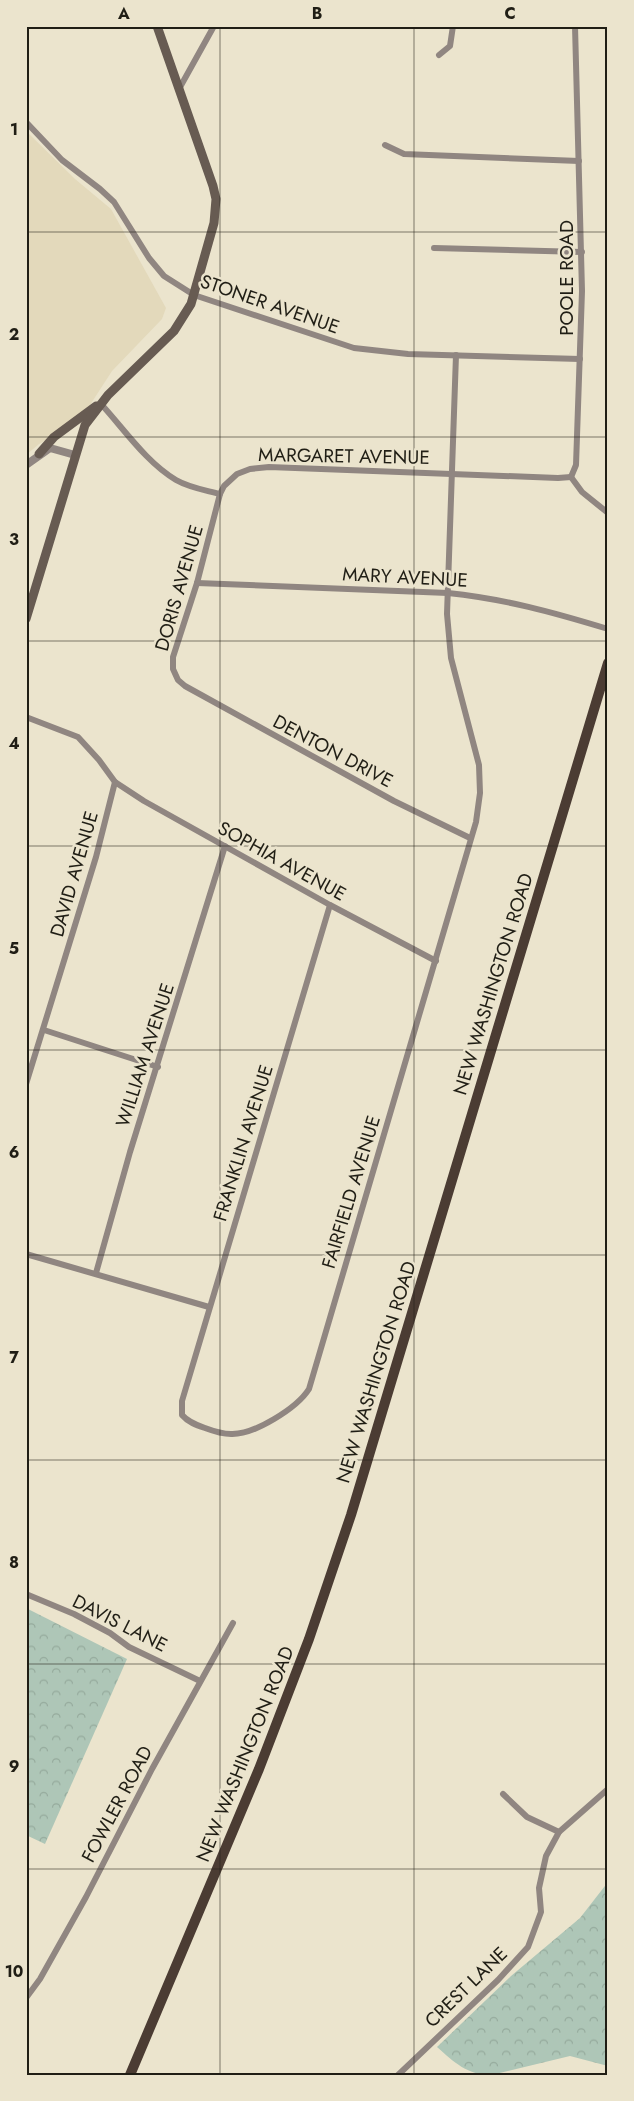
<svg xmlns="http://www.w3.org/2000/svg" width="634" height="2101" font-family="Jost,sans-serif">
	<style>
		.built { fill: #e3d9bb }
		.forest { fill: url(#forest-crowns) }
		.lines { fill: none; stroke-linecap: round; stroke-linejoin: round }
		.minor { stroke: #908681; stroke-width: 6 }
		.tertiary { stroke: #908681; stroke-width: 8 }
		.secondary { stroke: #675b52; stroke-width: 9 }
		.primary { stroke: #4b3c33; stroke-width: 10 }
		.grid { fill: none; stroke: #201e15; stroke-width: 1; stroke-opacity: 0.55 }
		.labels { text-anchor: middle; dominant-baseline: central; stroke-width: 5; stroke-linejoin: round; paint-order: stroke }
		.street-label { font-size: 19px; fill: #201e15; stroke: #ebe4cd }
		.neatline { fill: none; stroke: #201e15; stroke-width: 2 }
		.grid-label { font-size: 16px; text-anchor: middle; font-weight: bold; fill: #201e15 }
	</style>
	<defs>
		<pattern id="forest-crowns" width="20" height="18" patternUnits="userSpaceOnUse" patternTransform="scale(1.25)"><rect width="20" height="18" fill="#aec6b7"/><path d="M2 6a3 3 0 1 1 6 0M12 15a3 3 0 1 1 6 0" fill="none" stroke="#95aa9c"/></pattern>
	</defs>
	<rect width="100%" height="100%" fill="#ebe4cd"/>
	<path class="built" d="M26 131 75 179 111 209 166 308 162 319 112 371 79 422 39 444 26 455Z"/>
	<g class="forest">
		<path d="M26 1608 127 1659 45 1844 26 1835Z"/>
		<path d="M608 1882V2066L570 2056 491 2075C467 2075 454 2062 437 2047L511 1976 580 1918Z"/>
	</g>
	<g class="lines">
		<g class="minor">
			<path d="M439 55 450 46 453 26"/>
			<path d="M179 89 214 26"/>
			<path d="M26 122 62 160 100 189 114 202 149 258 164 276 194 295 354 348 408 354 580 359"/>
			<path d="M385 145 404 154 579 161"/>
			<path d="M434 248 582 252"/>
			<path d="M101 404C124 429 146 462 176 480 190 488 205 490 220 494"/>
			<path d="M571 477 576 465 582 291 575 26"/>
			<path d="M571 477 582 492 608 513"/>
			<path d="M197 583 448 593C505 599 552 612 608 629"/>
			<path d="M26 717 78 737 99 760 115 782 144 801 330 905 436 961"/>
			<path d="M470 838 394 801 185 686 178 680 173 669V657L197 583 220 494 224 486 237 474 250 469 269 467 558 478 571 477"/>
			<path d="M330 905 182 1401V1415C188 1422 196 1425 205 1428 213 1431 222 1434 231 1434 254 1435 297 1408 309 1389L476 822 480 793 479 765 451 658 447 614 456 355"/>
			<path d="M44 1030 158 1067"/>
			<path d="M26 1084 96 857 115 782"/>
			<path d="M26 1254 209 1307"/>
			<path d="M96 1273 130 1152 225 846"/>
			<path d="M26 1594 74 1614 110 1633 129 1647 200 1681"/>
			<path d="M503 1794 527 1817 559 1832"/>
			<path d="M26 1998 40 1979 86 1897 152 1769 233 1623"/>
			<path d="M398 2075 498 1980 528 1947 541 1912 539 1888 546 1856 559 1832 608 1789"/>
		</g>
		<path class="tertiary" d="M26 465 50 448 75 455"/>
		<g class="secondary">
			<path d="M39 454 54 437 96 406"/>
			<path d="M26 619 85 425 108 395 174 331 191 304 214 223 216 199 213 186 157 26"/>
		</g>
		<path class="primary" d="M130 2075 259 1769 309 1639 351 1515 608 663"/>
	</g>
	<path class="grid" d="M220 26V2075M414 26V2075M26 232H608M26 437H608M26 641H608M26 846H608M26 1050H608M26 1255H608M26 1460H608M26 1664H608M26 1869H608"/>
	<g class="labels">
		<g class="street-label">
			<text transform="translate(566 278) rotate(-90)">POOLE ROAD</text>
			<text transform="translate(270 304) rotate(19)">STONER AVENUE</text>
			<text transform="translate(344 456) rotate(1)">MARGARET AVENUE</text>
			<text transform="translate(405 577) rotate(3)">MARY AVENUE</text>
			<text transform="translate(179 588) rotate(-74)">DORIS AVENUE</text>
			<text transform="translate(333 751) rotate(28)">DENTON DRIVE</text>
			<text transform="translate(282 861) rotate(29)">SOPHIA AVENUE</text>
			<text transform="translate(74 874) rotate(-74)">DAVID AVENUE</text>
			<text transform="translate(493 984) rotate(-73)">NEW WASHINGTON ROAD</text>
			<text transform="translate(145 1055) rotate(-72)">WILLIAM AVENUE</text>
			<text transform="translate(243 1143) rotate(-73)">FRANKLIN AVENUE</text>
			<text transform="translate(351 1192) rotate(-73)">FAIRFIELD AVENUE</text>
			<text transform="translate(376 1372) rotate(-73)">NEW WASHINGTON ROAD</text>
			<text transform="translate(120 1623) rotate(27)">DAVIS LANE</text>
			<text transform="translate(245 1754) rotate(-68)">NEW WASHINGTON ROAD</text>
			<text transform="translate(117 1804) rotate(-62)">FOWLER ROAD</text>
			<text transform="translate(466 1987) rotate(-44)">CREST LANE</text>
		</g>
	</g>
	<rect width="634" height="2101" fill="none" stroke="#ebe4cd" stroke-width="55"/>
	<rect x="28" y="28" width="578" height="2046" class="neatline"/>
	<g class="grid-label">
		<text x="124" y="19">A</text>
		<text x="317" y="19">B</text>
		<text x="510" y="19">C</text>
		<text x="14" y="135">1</text>
		<text x="14" y="340">2</text>
		<text x="14" y="545">3</text>
		<text x="14" y="749">4</text>
		<text x="14" y="954">5</text>
		<text x="14" y="1158">6</text>
		<text x="14" y="1363">7</text>
		<text x="14" y="1568">8</text>
		<text x="14" y="1772">9</text>
		<text x="14" y="1977">10</text>
	</g>
</svg>
